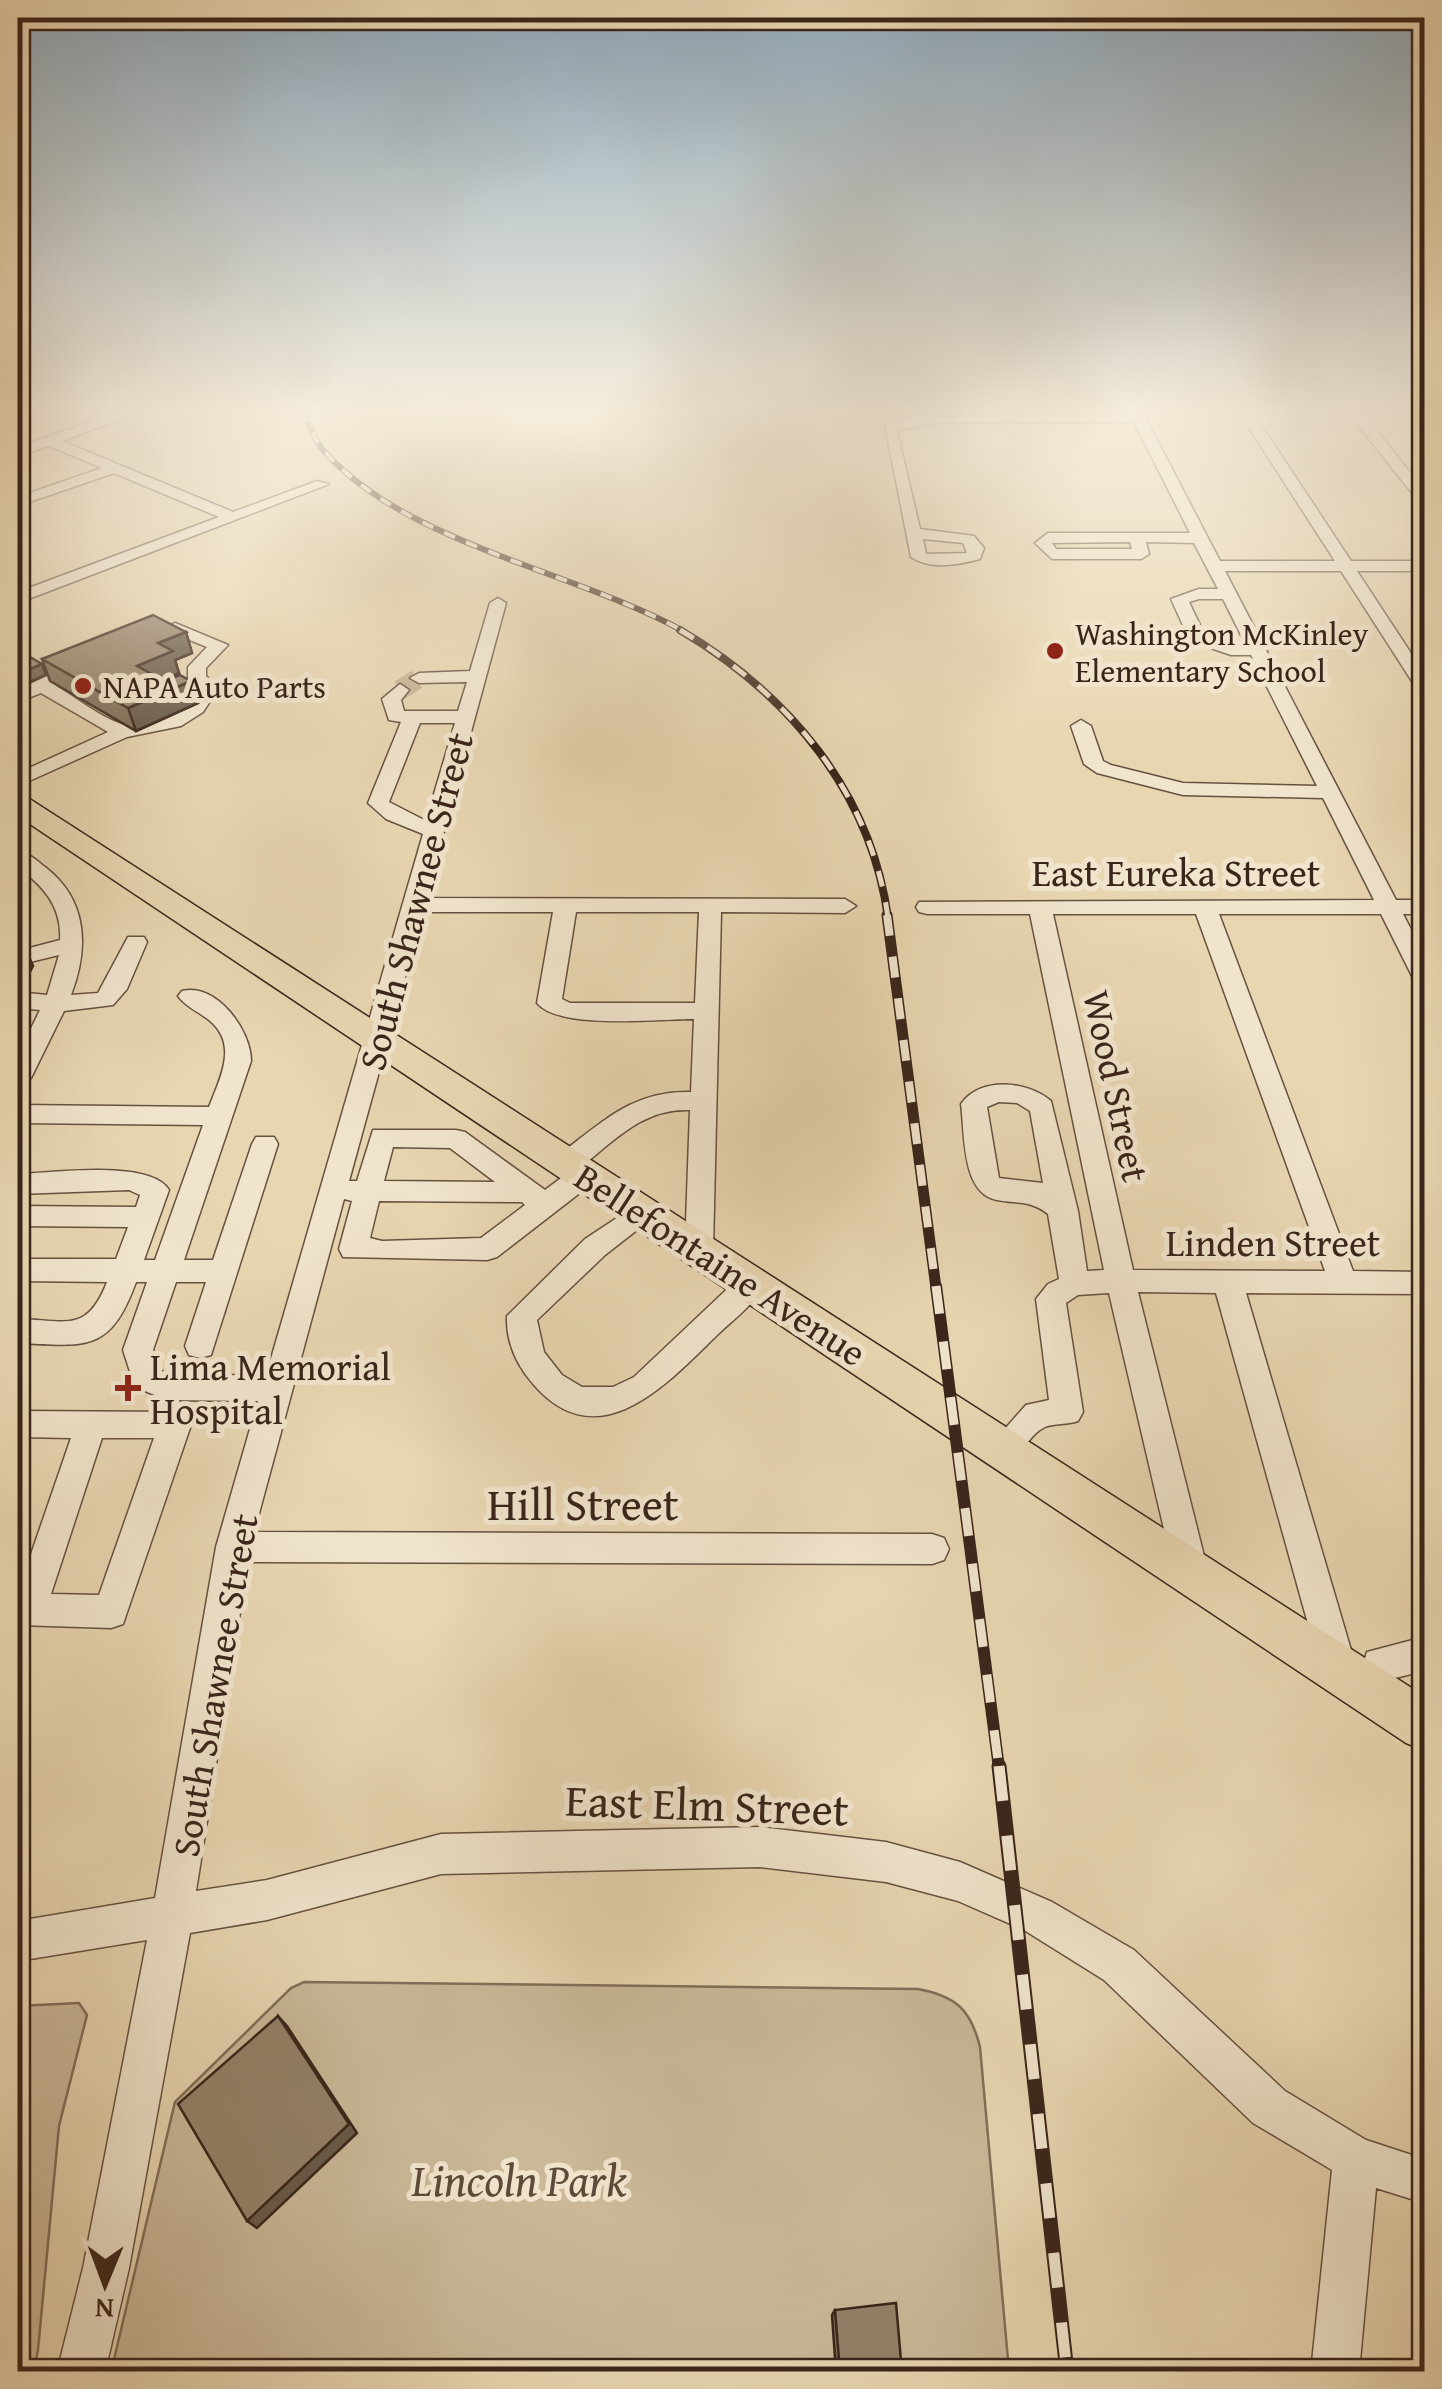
<svg xmlns="http://www.w3.org/2000/svg" width="1442" height="2389" font-family="'Gentium Book Plus',serif">
	<style>
		.green { fill: #cab898; stroke: #826e5a; stroke-width: 2.5 }
		.lines { fill: none; stroke-linecap: round; stroke-linejoin: round }
		.minor-tunnel { stroke: #c5b393; stroke-width: 20; stroke-dasharray: 20 10; stroke-linecap: butt }
		.minor-casing { stroke: #665140; stroke-width: 3 }
		.major-casing { stroke: #3a251b; stroke-width: 3 }
		.minor { fill: #f0e4cc; fill-rule: evenodd }
		.major { fill: #e8d6b1; fill-rule: evenodd }
		.rail-far4-casing { stroke: #3a251b; stroke-width: 6 }
		.rail-far3-casing { stroke: #3a251b; stroke-width: 8 }
		.rail-far2-casing { stroke: #3a251b; stroke-width: 11 }
		.rail-far1-casing { stroke: #3a251b; stroke-width: 12 }
		.rail-casing { stroke: #3a251b; stroke-width: 15 }
		.rail-far4 { stroke: #f0e4cc; stroke-width: 4; stroke-dasharray: 12; stroke-linecap: butt }
		.rail-far3 { stroke: #f0e4cc; stroke-width: 5; stroke-dasharray: 16; stroke-linecap: butt }
		.rail-far2 { stroke: #f0e4cc; stroke-width: 8; stroke-dasharray: 21; stroke-linecap: butt }
		.rail-far1 { stroke: #f0e4cc; stroke-width: 9; stroke-dasharray: 28; stroke-linecap: butt }
		.rail { stroke: #f0e4cc; stroke-width: 11; stroke-dasharray: 35; stroke-linecap: butt }
		.wall { fill: #7f6f5a; stroke: #3a251b; stroke-width: 2.5 }
		.shaded-wall { fill: #685a4a; stroke: #3a251b; stroke-width: 2.5 }
		.building { fill: #948169; stroke: #3a251b; stroke-width: 2.5 }
		.poi-dot { fill: #8f2418; stroke: #f0e4cc; stroke-width: 4 }
		.labels { text-anchor: middle; dominant-baseline: central; stroke-width: 10; stroke-linejoin: round; paint-order: stroke }
		.far-poi-label { font-size: 32px; fill: #3a251b; stroke: #f0e4cc; text-anchor: start }
		.street-label { font-size: 38px; fill: #3a251b; stroke: #f0e4cc }
		.poi-label { font-size: 38px; fill: #3a251b; stroke: #f0e4cc; text-anchor: start }
		.near-street-label { font-size: 45px; fill: #3a251b; stroke: #f0e4cc }
		.near-park-label { font-size: 45px; font-style: italic; fill: #5e4a3a; stroke: #f0e4cc }
	</style>
	<rect width="100%" height="100%" fill="#e8d6b1"/>
	<filter id="stains"><feTurbulence type="fractalNoise" baseFrequency=".002" numOctaves="4"/><feColorMatrix values="0 0 0 0 .2 0 0 0 0 .09 0 0 0 0 .02 0 0 0 .5 -.17"/></filter>
	<radialGradient id="worn" r=".72"><stop offset=".6" stop-color="#630" stop-opacity="0"/><stop offset="1" stop-color="#630" stop-opacity=".3"/></radialGradient>
	<g class="green">
		<path d="M304 1982 918 1989C956 1996 971 2010 980 2047L1009 2371 111 2372 175 2102 291 1988Z"/>
		<path d="M79 2003 87 2015 59 2126 38 2350 34 2371H18V2006Z"/>
	</g>
	<g class="lines">
		<path class="minor-tunnel" d="M400 690 419 678"/>
		<g class="minor-casing">
			<g id="minor">
				<path d="M122 411H142L62 441 233 512 317 481 329 484 18 603V592L219 517 114 473 18 506V497L102 468 49 446 18 456V447Z"/>
				<path d="M1128 411H1142L1220 561H1335L1238 411H1252L1351 561H1424V571H1357L1424 673V692L1415 686 1341 571H1225L1396 900H1424V914H1403L1424 954V983L1412 976 1381 914H1219L1353 1271 1424 1272V1294L1246 1293 1356 1667 1351 1679 1338 1684 1325 1679 1320 1667 1216 1293 1138 1292 1208 1572 1203 1583 1191 1588 1179 1583 1174 1572 1109 1293 1078 1295 1066 1303 1083 1412 1078 1421C1068 1425 1054 1423 1045 1427 1023 1437 1021 1469 992 1459L987 1449 1026 1405 1049 1400 1036 1299 1048 1284 1059 1279 1048 1214C1030 1200 1018 1204 997 1200 961 1193 965 1133 961 1104 980 1076 1028 1081 1051 1101L1078 1211 1087 1271 1104 1270 1030 914H927L919 912 916 907 919 902 1374 900 1323 798 1183 795 1097 773 1084 764 1071 726 1081 720 1091 726 1103 761 1111 765 1183 783 1317 786 1251 655H1231L1190 641 1171 599 1199 589H1218L1194 543 1146 542 1149 554 1141 559H1052L1035 543 1048 533H1190L1134 422 932 423 897 431 920 529 974 536 984 548 980 559C957 565 931 570 911 557L885 426 901 419 932 415 1130 414ZM923 539 963 543 967 553 926 554ZM1130 542 1132 549H1056L1052 543ZM1199 599H1223L1246 645 1206 638 1189 602ZM1053 914H1196L1325 1271 1133 1270ZM999 1102 1017 1103 1030 1111 1043 1183 999 1178 987 1107Z"/>
				<path d="M1347 411H1361L1424 490V503L1419 502Z"/>
				<path d="M498 598 506 603 426 898 845 899 856 906 845 913 721 912 713 1250 709 1258 699 1261 689 1258 685 1250 690 1110C644 1108 616 1139 582 1166L594 1168 598 1175 594 1182 497 1257 487 1260 343 1257 339 1249 352 1201 344 1199 254 1532 932 1534 944 1538 949 1549 944 1560 932 1564 248 1562 196 1891 267 1880 441 1834 760 1827 886 1842 960 1862 1052 1902 1134 1950 1285 2091 1366 2140 1424 2159V2203L1376 2188 1359 2372H1311L1332 2170 1253 2123 1104 1980 1024 1930 958 1901 886 1882 760 1867 441 1874 267 1920 190 1933 129 2268 105 2372H57L83 2268 147 1940 18 1961V1921L155 1898 216 1547 258 1401 167 1400 135 1387 123 1350 147 1282H136C110 1353 87 1346 18 1343V1319C66 1320 87 1334 107 1282L18 1281V1259H116L128 1227 18 1226V1206L136 1207 140 1195 129 1190 18 1194V1174C51 1173 151 1159 169 1190L144 1260H155L203 1125 18 1123V1105L209 1107C220 1078 239 1044 209 1020 199 1012 186 1007 178 996L182 991C216 982 251 1030 251 1061L184 1260H213L252 1144 256 1137H274L278 1144 211 1355 200 1358 189 1355 185 1346 206 1282H176L153 1350 159 1370 169 1374 266 1376 423 834 386 819 368 803 401 722 389 720 382 699 400 684 409 690 401 700 404 711H458L467 682 419 683 410 678 419 673 470 671 490 603ZM420 723H455L426 821 389 802ZM423 912H553L537 1003C559 1030 659 1019 694 1019L691 1092C632 1090 602 1123 557 1156L554 1163 557 1170 569 1172 545 1190 465 1132 456 1130H373L357 1181H349ZM576 912H699L695 1003H570L562 999ZM393 1147 450 1148 495 1182 384 1181ZM379 1201 522 1202 525 1205 481 1238 382 1241 370 1238Z"/>
				<path d="M175 623 228 645 206 668V676L219 688 203 712 181 726 127 737 18 786V773L108 732 41 693 18 702V690L79 660 85 659 94 664 56 686C77 698 102 719 125 725 151 732 189 711 200 689L188 678V667L207 647 175 634 152 642 143 637Z"/>
				<path d="M18 851C29 853 36 860 45 867 88 900 89 948 71 995L98 993 128 937H144L147 942 127 989 113 1005 64 1011 31 1078 18 1087V1055L40 1010 18 1008V992L47 995 59 955 22 964 18 963V951L60 940C62 906 43 886 18 867Z"/>
				<path d="M641 1202 651 1205 655 1212 651 1219 605 1255 537 1320 544 1352 562 1375 582 1387H613L634 1377 741 1276 751 1273 761 1276 766 1284C754 1305 730 1322 713 1339 665 1386 598 1458 534 1385 517 1366 506 1342 507 1316L585 1239Z"/>
				<path d="M18 1411 175 1412 186 1416 191 1425 123 1624 111 1628 18 1625V1592L71 1438 18 1437ZM102 1438H154L99 1595 51 1594Z"/>
				<path d="M1424 1637V1671L1395 1678 1386 1703 1373 1709 1360 1703 1355 1691 1367 1652Z"/>
			</g>
		</g>
		<g class="major-casing">
			<path id="major" d="M18 796 28 798 1424 1696V1750L1406 1743 18 816Z"/>
		</g>
		<use href="#minor" class="minor"/>
		<use href="#major" class="major"/>
		<g class="rail-far4-casing">
			<path id="rail-far4" d="M302 411C309 424 314 440 324 451 406 544 575 571 685 632"/>
		</g>
		<g class="rail-far3-casing">
			<path id="rail-far3" d="M680 630C787 693 871 791 888 918"/>
		</g>
		<g class="rail-far2-casing">
			<path id="rail-far2" d="M887 915 936 1288"/>
		</g>
		<g class="rail-far1-casing">
			<path id="rail-far1" d="M936 1286 999 1768"/>
		</g>
		<g class="rail-casing">
			<path id="rail" d="M999 1766 1067 2372"/>
		</g>
		<use href="#rail-far4" class="rail-far4"/>
		<use href="#rail-far3" class="rail-far3"/>
		<use href="#rail-far2" class="rail-far2"/>
		<use href="#rail-far1" class="rail-far1"/>
		<use href="#rail" class="rail"/>
	</g>
	<g class="wall">
		<path d="M186 632 192 653 175 660 179 673 163 680 191 681 198 703 136 731 50 681 42 659Z"/>
		<path d="M835 2310 902 2372H836L832 2315Z"/>
	</g>
	<g class="shaded-wall">
		<path d="M186 632 192 653 175 660 179 673 144 688 137 666 158 643Z"/>
		<path d="M42 664 46 675 18 687V674Z"/>
		<path d="M191 681 198 703 136 731 128 708Z"/>
		<path d="M18 932 33 966 21 989 18 983Z"/>
		<path d="M278 2016 287 2026 357 2133 257 2228 247 2221Z"/>
	</g>
	<g class="building">
		<path d="M153 615 186 632 158 643 173 651 137 666 164 681 180 675 191 681 128 708 42 659Z"/>
		<path d="M20 651 42 664 18 674V652Z"/>
		<path d="M278 2016 349 2124 247 2221 178 2104Z"/>
		<path d="M896 2303 902 2372H840L835 2310Z"/>
	</g>
	<linearGradient id="sky" x2="0" y2="1"><stop stop-color="#90aabe"/><stop offset="0.55" stop-color="#f5eddc"/><stop offset="1" stop-color="#f5eddc" stop-opacity="0"/></linearGradient>
	<rect width="1442" height="745" fill="url(#sky)"/>
	<g class="poi-dot">
		<circle cx="1055" cy="651" r="10"/>
		<circle cx="83" cy="686" r="10"/>
		<path d="M123 1373h10v10h10v10h-10v10h-10v-10h-10v-10h10z"/>
	</g>
	<g class="labels">
		<g class="far-poi-label">
			<text x="1075" y="633">Washington McKinley<tspan x="1075" dy="37">Elementary School</tspan></text>
			<text x="103" y="686">NAPA Auto Parts</text>
		</g>
		<g class="street-label">
			<text x="1176" y="872">East Eureka Street</text>
			<text transform="translate(415 901) rotate(-75)">South Shawnee Street</text>
			<text transform="translate(1117 1086) rotate(78)">Wood Street</text>
			<text x="1273" y="1242">Linden Street</text>
			<text transform="translate(721 1264) rotate(33)">Bellefontaine Avenue</text>
			<text transform="translate(214 1685) rotate(-80)">South Shawnee Street</text>
		</g>
		<g class="poi-label">
			<text x="150" y="1366">Lima Memorial<tspan x="150" dy="44">Hospital</tspan></text>
		</g>
		<g class="near-street-label">
			<text x="583" y="1503">Hill Street</text>
			<text transform="translate(707 1804) rotate(2)">East Elm Street</text>
		</g>
		<g class="near-park-label">
			<text x="519" y="2179">Lincoln Park</text>
		</g>
	</g>
	<rect width="1442" height="2389" fill="none" stroke="#e8d6b1" stroke-width="60"/>
	<rect x="20" y="20" width="1402" height="2349" fill="none" stroke="#3a251b" stroke-width="5"/>
	<rect x="30" y="30" width="1382" height="2329" fill="none" stroke="#3a251b" stroke-width="2.5"/>
	<g transform="translate(105 2284) rotate(181)" stroke="#f0e4cc" stroke-width="8" paint-order="stroke">
	<path d="M0-8L18 38L0 25L-18 38Z" fill="#3a251b"/>
	<text y="-15" font-size="28" font-weight="bold" text-anchor="middle" fill="#3a251b">N</text>
	</g>
	<rect width="100%" height="100%" filter="url(#stains)"/>
	<rect width="100%" height="100%" fill="url(#worn)"/>
</svg>
